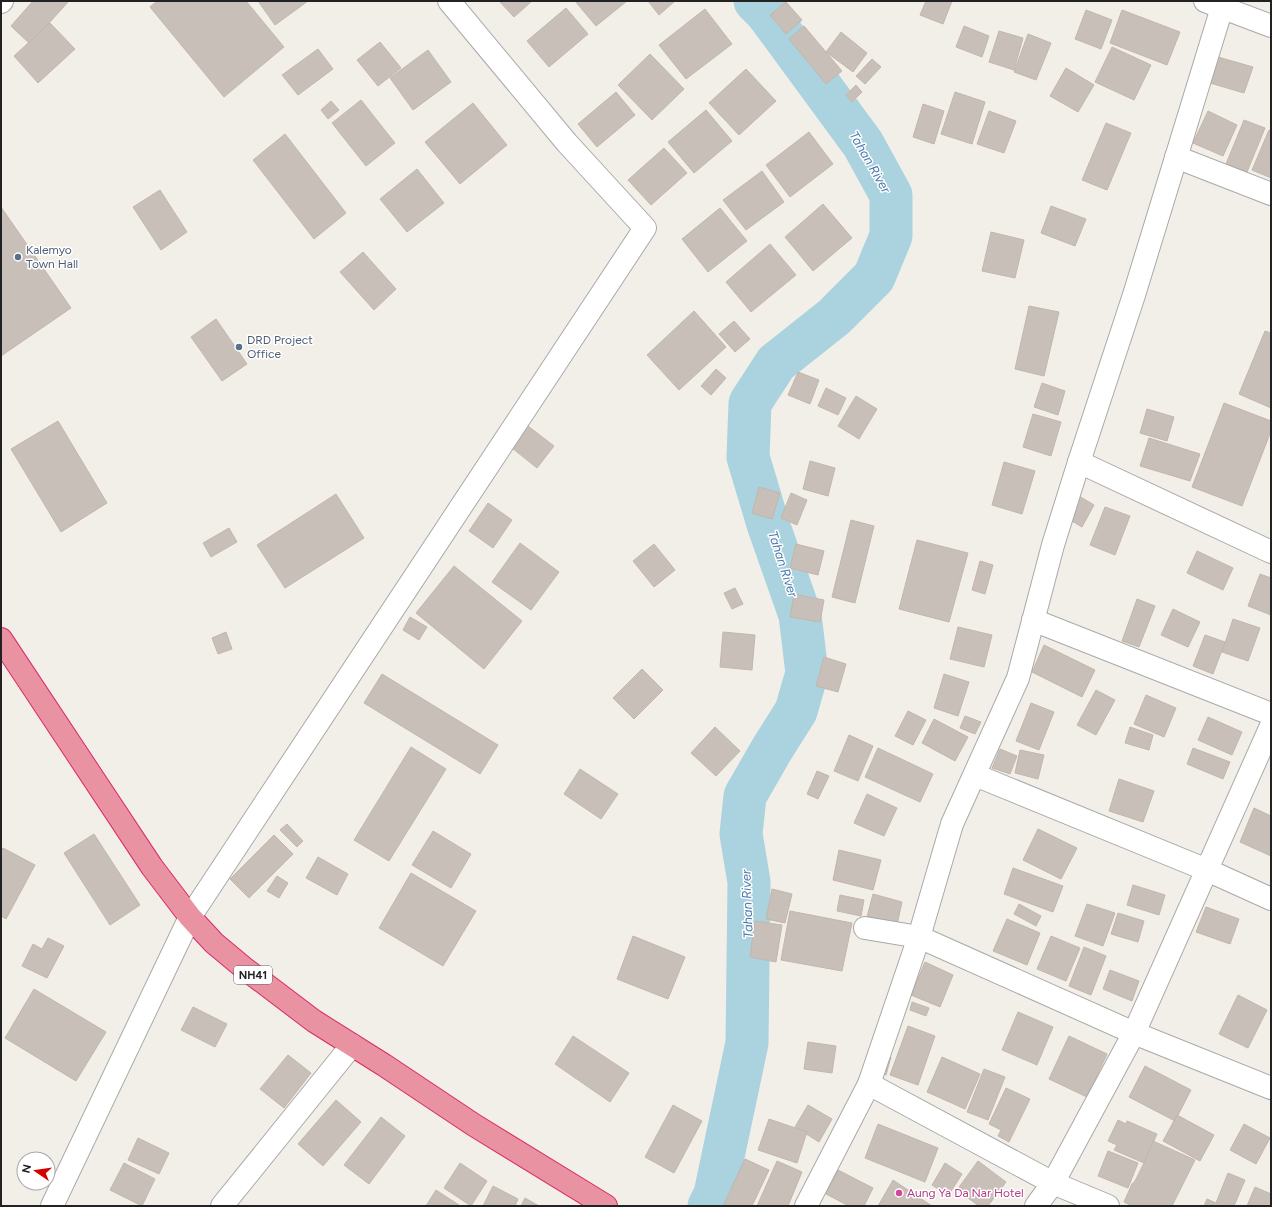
<svg xmlns="http://www.w3.org/2000/svg" width="1272" height="1207" font-family="Figtree,sans-serif">
	<style>
		.lines { fill: none; stroke-linecap: round; stroke-linejoin: round }
		.river { stroke: #aad3df; stroke-width: 43 }
		.building { fill: #c7bfb8; stroke: #c4b6ab }
		.street-casing { stroke: #a9a9a9; stroke-width: 24 }
		.highway-casing { stroke: #dc2a67; stroke-width: 24 }
		.street { stroke: #fff; stroke-width: 22 }
		.highway { stroke: #e892a2; stroke-width: 22 }
		.service-dot { fill: #5c6f8a; stroke: #fff; stroke-width: 1.5 }
		.hotel-dot { fill: #d1479c; stroke: #fff; stroke-width: 1.5 }
		.labels { text-anchor: middle; dominant-baseline: central; stroke-width: 3; stroke-linejoin: round; paint-order: stroke }
		.shield { fill: #fff; stroke: #646464; stroke-width: 1 }
		.shield-label { font-size: 11px; font-weight: bold; fill: #222 }
		.service-label { font-size: 12px; fill: #4e5e75; stroke: #fff; text-anchor: start }
		.hotel-label { font-size: 12px; fill: #b23c85; stroke: #fff; text-anchor: start }
		.water-label { font-size: 13px; font-style: italic; fill: #4a7aab; stroke: #fff }
	</style>
	<rect width="100%" height="100%" fill="#f2efe9"/>
	<g class="lines">
		<path class="river" d="M709 1206 715 1194 747 1043 749 882 741 834 745 796 772 749 796 711 807 673 800 615 768 524 748 457 750 403 776 363 834 317 874 277 891 236V195L863 144 766 12 755 1"/>
	</g>
	<g class="building">
		<path d="M33 1H69L30 44 11 26Z"/>
		<path d="M157 1H246L284 47 224 97 150 7Z"/>
		<path d="M258 1H308L275 25Z"/>
		<path d="M499 1H532L514 17Z"/>
		<path d="M575 1H627L596 26Z"/>
		<path d="M648 1H675L659 15Z"/>
		<path d="M926 1H952L943 24 920 15Z"/>
		<path d="M786 2 802 20 786 34 770 15Z"/>
		<path d="M566 8 588 34 549 67 527 41Z"/>
		<path d="M705 9 732 44 686 79 659 45Z"/>
		<path d="M1086 10 1112 20 1101 49 1075 39Z"/>
		<path d="M1122 10 1180 32 1167 65 1110 43Z"/>
		<path d="M50 23 75 49 38 83 14 56Z"/>
		<path d="M804 26 842 71 826 84 789 39Z"/>
		<path d="M964 26 989 36 982 57 956 47Z"/>
		<path d="M999 31 1023 38 1014 70 989 62Z"/>
		<path d="M841 32 867 53 853 72 826 52Z"/>
		<path d="M1028 34 1051 43 1036 80 1014 72Z"/>
		<path d="M380 42 401 68 378 86 357 60Z"/>
		<path d="M1112 47 1151 65 1134 100 1095 82Z"/>
		<path d="M318 49 333 69 298 95 282 75Z"/>
		<path d="M428 50 451 82 413 110 390 78Z"/>
		<path d="M650 54 684 89 652 120 618 85Z"/>
		<path d="M1218 57 1253 67 1244 93 1210 83Z"/>
		<path d="M872 59 881 67 865 84 856 76Z"/>
		<path d="M1066 68 1094 85 1078 112 1050 96Z"/>
		<path d="M746 69 776 101 739 135 709 103Z"/>
		<path d="M856 85 862 92 852 102 846 95Z"/>
		<path d="M616 92 635 115 597 147 578 124Z"/>
		<path d="M955 92 985 102 972 144 941 134Z"/>
		<path d="M361 100 395 143 366 166 332 123Z"/>
		<path d="M331 101 339 110 328 119 321 110Z"/>
		<path d="M473 103 507 145 460 184 425 142Z"/>
		<path d="M923 104 944 111 934 144 913 137Z"/>
		<path d="M706 110 732 141 694 173 668 142Z"/>
		<path d="M989 111 1016 121 1004 153 977 144Z"/>
		<path d="M1208 111 1237 125 1223 156 1193 143Z"/>
		<path d="M1244 120 1265 128 1247 172 1226 164Z"/>
		<path d="M1106 123 1131 133 1107 190 1082 180Z"/>
		<path d="M1269 130 1271 131V178L1252 170Z"/>
		<path d="M809 132 833 164 790 197 766 165Z"/>
		<path d="M285 134 346 213 314 239 253 160Z"/>
		<path d="M664 148 687 173 651 205 628 180Z"/>
		<path d="M417 169 444 203 407 232 380 199Z"/>
		<path d="M762 171 784 202 746 230 723 200Z"/>
		<path d="M160 190 187 232 161 250 133 207Z"/>
		<path d="M823 204 852 238 813 271 785 237Z"/>
		<path d="M1051 206 1086 219 1075 246 1041 233Z"/>
		<path d="M1 207 71 308 1 356Z"/>
		<path d="M720 208 747 241 708 272 682 239Z"/>
		<path d="M991 232 1024 240 1015 278 982 271Z"/>
		<path d="M770 244 796 275 751 312 726 282Z"/>
		<path d="M363 252 396 289 374 310 340 272Z"/>
		<path d="M1029 306 1059 312 1044 376 1015 369Z"/>
		<path d="M694 311 726 347 679 390 647 355Z"/>
		<path d="M216 319 247 364 222 381 191 337Z"/>
		<path d="M734 321 750 339 735 352 719 334Z"/>
		<path d="M1265 331 1271 333V408L1239 394Z"/>
		<path d="M716 369 726 378 711 395 701 386Z"/>
		<path d="M798 372 819 380 810 404 788 395Z"/>
		<path d="M1042 383 1065 391 1058 415 1034 407Z"/>
		<path d="M826 388 846 398 838 415 818 406Z"/>
		<path d="M856 396 877 409 859 439 838 426Z"/>
		<path d="M1224 403 1271 421V431L1242 506 1192 487Z"/>
		<path d="M1147 409 1174 417 1167 441 1140 433Z"/>
		<path d="M1033 414 1061 422 1051 456 1023 447Z"/>
		<path d="M58 421 107 503 61 532 11 449Z"/>
		<path d="M524 423 554 446 537 468 507 444Z"/>
		<path d="M1149 438 1200 454 1190 481 1140 466Z"/>
		<path d="M810 461 835 468 828 496 803 489Z"/>
		<path d="M1004 462 1035 471 1022 514 992 505Z"/>
		<path d="M759 487 780 493 772 519 752 513Z"/>
		<path d="M791 493 807 500 797 525 781 518Z"/>
		<path d="M336 494 364 538 285 588 257 545Z"/>
		<path d="M1079 496 1094 505 1082 527 1067 518Z"/>
		<path d="M488 503 512 520 493 548 469 531Z"/>
		<path d="M1105 507 1130 516 1115 555 1090 545Z"/>
		<path d="M851 520 874 526 855 603 832 597Z"/>
		<path d="M229 528 237 542 211 557 203 543Z"/>
		<path d="M917 540 968 553 949 622 899 609Z"/>
		<path d="M520 543 559 572 531 610 492 582Z"/>
		<path d="M654 544 675 570 654 587 633 561Z"/>
		<path d="M796 544 824 551 818 575 790 568Z"/>
		<path d="M1197 551 1233 568 1223 590 1187 573Z"/>
		<path d="M980 561 993 565 985 594 972 590Z"/>
		<path d="M454 566 522 621 484 669 416 613Z"/>
		<path d="M1260 574 1271 578V615L1248 606Z"/>
		<path d="M735 588 743 604 732 609 724 593Z"/>
		<path d="M794 594 824 600 820 622 790 617Z"/>
		<path d="M1137 599 1155 606 1139 647 1122 641Z"/>
		<path d="M1173 609 1200 622 1188 647 1161 635Z"/>
		<path d="M410 617 427 627 419 640 403 630Z"/>
		<path d="M1233 619 1260 628 1248 661 1222 652Z"/>
		<path d="M958 627 992 635 984 667 950 659Z"/>
		<path d="M226 632 232 649 218 654 212 638Z"/>
		<path d="M723 632 755 635 752 670 720 667Z"/>
		<path d="M1205 635 1225 642 1213 674 1193 666Z"/>
		<path d="M1044 645 1095 670 1082 697 1032 672Z"/>
		<path d="M824 657 846 664 838 692 816 686Z"/>
		<path d="M642 669 663 690 634 719 613 698Z"/>
		<path d="M382 674 498 745 480 774 364 703Z"/>
		<path d="M944 674 969 682 958 716 934 708Z"/>
		<path d="M1096 690 1115 700 1096 735 1077 725Z"/>
		<path d="M1146 695 1176 708 1164 737 1134 724Z"/>
		<path d="M1031 703 1054 712 1039 750 1016 741Z"/>
		<path d="M908 711 926 720 913 745 895 736Z"/>
		<path d="M965 716 981 722 975 734 960 728Z"/>
		<path d="M1208 717 1242 732 1232 755 1198 740Z"/>
		<path d="M934 719 968 737 955 761 922 743Z"/>
		<path d="M715 727 740 751 716 776 691 753Z"/>
		<path d="M1130 727 1153 735 1149 750 1125 743Z"/>
		<path d="M849 735 873 746 858 781 834 771Z"/>
		<path d="M411 747 446 769 389 861 354 840Z"/>
		<path d="M878 748 933 774 920 802 865 777Z"/>
		<path d="M1193 748 1230 762 1223 779 1187 764Z"/>
		<path d="M1000 749 1017 756 1010 774 992 768Z"/>
		<path d="M1020 750 1044 755 1038 779 1015 773Z"/>
		<path d="M580 769 618 794 601 819 564 794Z"/>
		<path d="M817 771 829 776 818 799 807 794Z"/>
		<path d="M1119 779 1154 791 1143 822 1109 811Z"/>
		<path d="M867 794 897 808 884 836 854 823Z"/>
		<path d="M1254 808 1271 816V856L1240 842Z"/>
		<path d="M287 824 303 841 297 847 280 830Z"/>
		<path d="M1038 829 1077 848 1061 879 1023 860Z"/>
		<path d="M433 831 471 854 451 888 412 865Z"/>
		<path d="M94 834 140 905 110 925 64 853Z"/>
		<path d="M274 835 293 854 249 898 230 879Z"/>
		<path d="M3 848 35 865 6 919 1 916V850H2Z"/>
		<path d="M839 850 881 860 873 890 833 880Z"/>
		<path d="M318 857 348 874 337 895 306 878Z"/>
		<path d="M1013 868 1063 886 1053 912 1004 894Z"/>
		<path d="M411 873 476 911 443 966 379 928Z"/>
		<path d="M277 876 288 883 279 898 267 891Z"/>
		<path d="M1133 885 1165 895 1159 915 1127 905Z"/>
		<path d="M772 889 792 894 785 923 766 919Z"/>
		<path d="M873 894 902 902 897 925 867 917Z"/>
		<path d="M840 895 864 900 861 916 837 911Z"/>
		<path d="M1019 904 1041 916 1036 926 1014 914Z"/>
		<path d="M1087 904 1115 913 1103 946 1075 936Z"/>
		<path d="M1206 907 1239 919 1230 944 1196 932Z"/>
		<path d="M790 911 852 923 842 971 781 960Z"/>
		<path d="M1118 913 1144 921 1138 942 1111 934Z"/>
		<path d="M1007 919 1040 933 1027 965 993 951Z"/>
		<path d="M755 921 782 925 776 962 750 957Z"/>
		<path d="M633 936 685 957 668 999 617 979Z"/>
		<path d="M1051 936 1080 948 1066 981 1037 969Z"/>
		<path d="M48 938 64 946 47 978 22 966 33 944 42 949Z"/>
		<path d="M1084 947 1106 956 1091 995 1069 986Z"/>
		<path d="M925 962 953 975 940 1007 911 995Z"/>
		<path d="M1110 970 1139 981 1132 1001 1103 989Z"/>
		<path d="M34 989 106 1032 76 1081 5 1038Z"/>
		<path d="M1238 995 1267 1010 1248 1048 1219 1034Z"/>
		<path d="M912 1002 929 1008 926 1016 910 1010Z"/>
		<path d="M193 1007 227 1024 215 1047 181 1030Z"/>
		<path d="M1018 1012 1053 1027 1037 1065 1002 1050Z"/>
		<path d="M908 1026 935 1036 918 1085 890 1075Z"/>
		<path d="M573 1036 629 1073 610 1102 555 1064Z"/>
		<path d="M1069 1036 1107 1054 1087 1097 1049 1079Z"/>
		<path d="M808 1042 836 1046 832 1073 804 1069Z"/>
		<path d="M883 1054 891 1057 886 1075 878 1072Z"/>
		<path d="M288 1055 311 1073 284 1108 260 1089Z"/>
		<path d="M942 1057 980 1074 965 1109 927 1092Z"/>
		<path d="M1145 1066 1191 1090 1175 1121 1129 1097Z"/>
		<path d="M984 1069 1005 1077 988 1120 967 1112Z"/>
		<path d="M1006 1088 1030 1099 1009 1142 998 1136 1001 1130 989 1124Z"/>
		<path d="M336 1100 361 1122 323 1166 298 1144Z"/>
		<path d="M673 1105 702 1121 674 1173 645 1157Z"/>
		<path d="M808 1105 832 1119 819 1142 795 1127Z"/>
		<path d="M1177 1115 1214 1135 1200 1161 1163 1141Z"/>
		<path d="M381 1117 405 1136 369 1184 344 1165Z"/>
		<path d="M769 1119 807 1132 797 1163 758 1150Z"/>
		<path d="M1118 1120 1126 1124 1127 1121 1157 1134 1144 1163 1114 1150 1117 1145 1108 1141Z"/>
		<path d="M878 1124 938 1148 925 1182 865 1158Z"/>
		<path d="M1244 1124 1270 1138 1256 1164 1230 1150Z"/>
		<path d="M138 1138 169 1153 159 1174 128 1160Z"/>
		<path d="M1153 1141 1195 1160 1172 1206H1132L1124 1202 1132 1184 1135 1181 1144 1163Z"/>
		<path d="M1108 1151 1138 1163 1128 1188 1098 1176Z"/>
		<path d="M745 1159 769 1170 752 1206H728L724 1204Z"/>
		<path d="M777 1161 802 1172 788 1206H757Z"/>
		<path d="M978 1161 1006 1182 988 1206H979L957 1190Z"/>
		<path d="M124 1163 155 1179 142 1206 110 1190Z"/>
		<path d="M460 1163 487 1181 471 1206 444 1188Z"/>
		<path d="M945 1163 962 1174 948 1196 932 1185Z"/>
		<path d="M838 1170 873 1188 864 1206H849L826 1194Z"/>
		<path d="M1228 1173 1245 1180 1234 1206H1204L1207 1199 1216 1203Z"/>
		<path d="M893 1180 932 1206H878Z"/>
		<path d="M493 1186 518 1199 515 1206H483Z"/>
		<path d="M1255 1187 1271 1194V1206H1247Z"/>
		<path d="M436 1190 459 1205 458 1206H426Z"/>
		<path d="M525 1198 539 1206H521Z"/>
	</g>
	<g class="lines">
		<g class="street-casing">
			<g id="street">
				<path d="M1205 1 1271 26"/>
				<path d="M1 2 2 1"/>
				<path d="M1176 157 1271 194"/>
				<path d="M1079 462 1271 552"/>
				<path d="M1033 620 1271 714"/>
				<path d="M975 775 1207 870 1271 899"/>
				<path d="M865 928 919 937 1134 1033 1271 1088"/>
				<path d="M869 1084 1053 1183 1108 1206"/>
				<path d="M52 1206 190 917 645 228 567 143 449 1"/>
				<path d="M222 1206 352 1045"/>
				<path d="M806 1206 869 1084 919 937 952 824 1018 678 1053 545 1079 462 1134 295 1224 1"/>
				<path d="M1036 1206 1053 1183 1134 1033 1271 726"/>
			</g>
		</g>
		<g class="highway-casing">
			<path id="highway" d="M1 639 152 867 190 917 214 943 244 968 314 1021 384 1065 474 1125 606 1206"/>
		</g>
		<use href="#street" class="street"/>
		<use href="#highway" class="highway"/>
	</g>
	<g class="service-dot">
		<circle cx="18" cy="257" r="4"/>
		<circle cx="239" cy="347" r="4"/>
	</g>
	<circle class="hotel-dot" cx="899" cy="1193" r="4"/>
	<g class="labels">
		<rect class="shield" x="234" y="966" width="38" height="18" rx="3"/>
		<g class="shield-label">
			<text x="253" y="975">NH41</text>
		</g>
		<g class="service-label">
			<text x="26" y="250">Kalemyo<tspan x="26" dy="14">Town Hall</tspan></text>
			<text x="247" y="340">DRD Project<tspan x="247" dy="14">Office</tspan></text>
		</g>
		<g class="hotel-label">
			<text x="907" y="1193">Aung Ya Da Nar Hotel</text>
		</g>
		<g class="water-label">
			<text transform="translate(870 162) rotate(60)">Tahan River</text>
			<text transform="translate(783 564) rotate(72)">Tahan River</text>
			<text transform="translate(747 904) rotate(-92)">Tahan River</text>
		</g>
	</g>
	<rect width="1272" height="1207" fill="none" stroke="#222222" stroke-width="4"/>
	<g transform="translate(36 1171) rotate(283)"><circle r="19" fill="#ffffff" stroke="#a7a7a7"/>
	<path d="M0-3L7 15L0 10L-7 15Z" fill="#d40000"/>
	<text y="-6" font-size="11" font-weight="bold" text-anchor="middle" fill="#222222">N</text>
	</g>
</svg>
